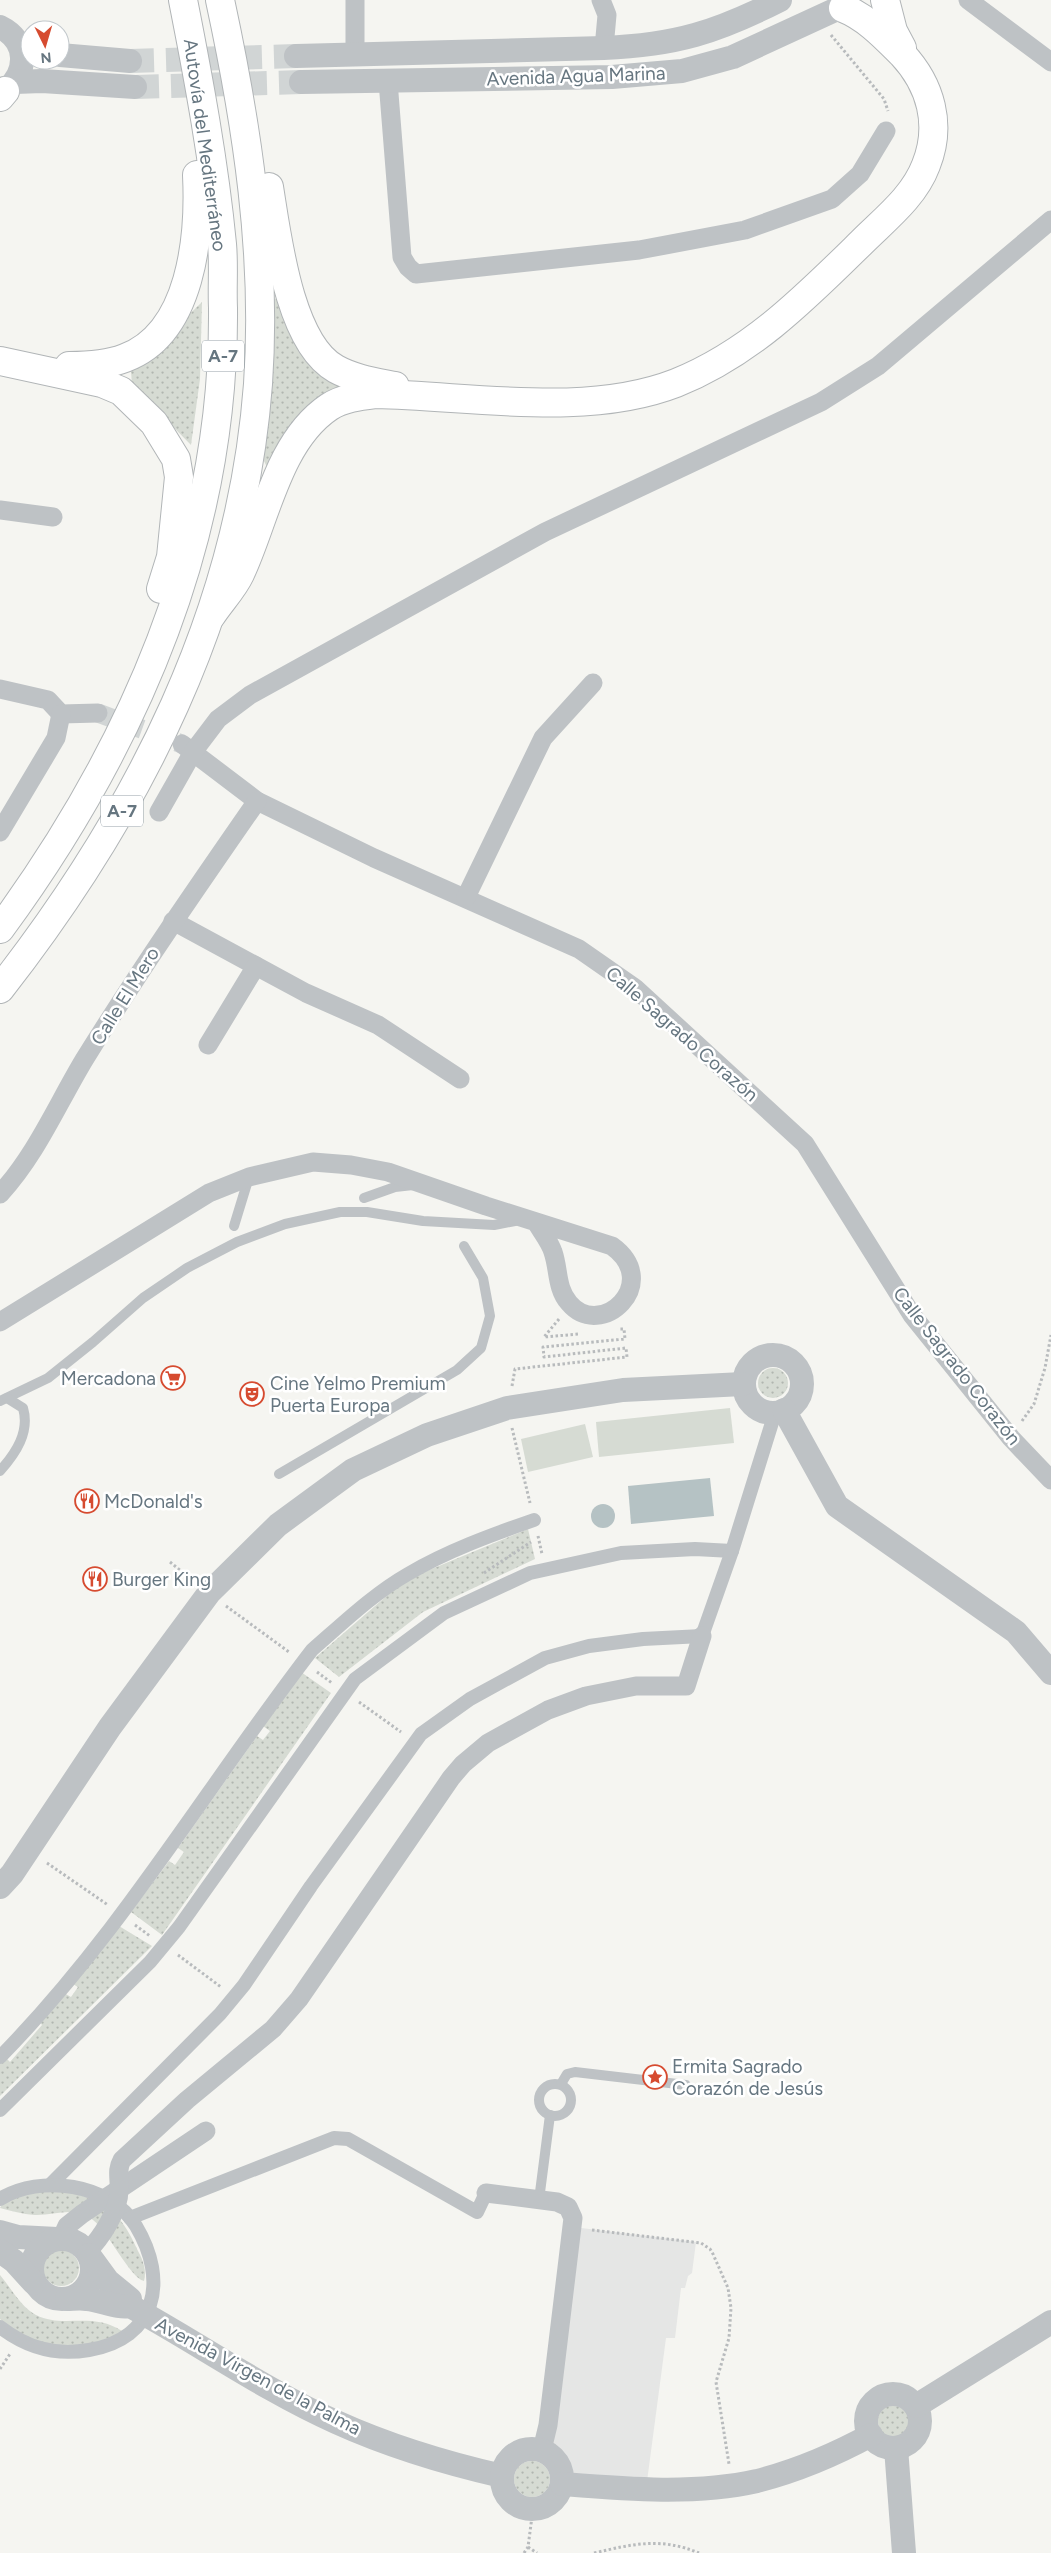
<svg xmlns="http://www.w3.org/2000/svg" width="1051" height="2553" font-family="Figtree,sans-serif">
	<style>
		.built { fill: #e5e6e5 }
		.grass { fill: url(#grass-dots) }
		.pitch { fill: #d6dbd3 }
		.water { fill: #b5c2c4 }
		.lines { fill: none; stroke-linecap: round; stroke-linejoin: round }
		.minor-tunnel { stroke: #d1d5d5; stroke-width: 19; stroke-dasharray: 19 9; stroke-linecap: butt }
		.tertiary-tunnel { stroke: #d1d5d5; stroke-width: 24; stroke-dasharray: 24 12; stroke-linecap: butt }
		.motorway-casing { stroke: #b1b5b7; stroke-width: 30 }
		.path { stroke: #b8bbbd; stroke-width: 3; stroke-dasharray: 2.5 2.5; stroke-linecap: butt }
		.service { stroke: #bec2c5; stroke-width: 10 }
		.pedestrian { stroke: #bec2c5; stroke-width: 14 }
		.minor { stroke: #bec2c5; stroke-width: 19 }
		.tertiary { stroke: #bec2c5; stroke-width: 24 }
		.motorway { stroke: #fff; stroke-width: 28 }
		.labels { text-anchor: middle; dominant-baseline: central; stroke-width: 5; stroke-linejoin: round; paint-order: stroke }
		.shield { fill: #fff; stroke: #949fa6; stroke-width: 1 }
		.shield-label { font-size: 18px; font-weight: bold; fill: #667680 }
		.street-label { font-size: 19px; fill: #667680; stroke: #fff }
		.poi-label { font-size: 19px; fill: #667680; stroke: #fff; text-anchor: start }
	</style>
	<defs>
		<pattern id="grass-dots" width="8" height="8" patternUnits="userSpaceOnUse" patternTransform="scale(1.25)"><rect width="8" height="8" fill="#d6dbd3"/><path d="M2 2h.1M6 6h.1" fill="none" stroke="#b1b6b0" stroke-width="1.8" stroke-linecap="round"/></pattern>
	</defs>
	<rect width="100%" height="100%" fill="#f5f5f1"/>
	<path class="built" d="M573 2227 696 2242 692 2273 688 2276 685 2288H681L675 2338H666L646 2489 562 2475 560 2467 550 2454Z"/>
	<g class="grass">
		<path d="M285 298 358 386 302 413 285 433 268 469 263 459 271 387 272 299Z"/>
		<path d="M202 302 200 379 191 445 132 385 131 371Z"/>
		<circle cx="773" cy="1383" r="15"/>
		<path d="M528 1529 535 1559 423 1612 339 1677 315 1658 405 1580Z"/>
		<path d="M301 1672 331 1693 162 1935 131 1912 169 1861 175 1865 184 1852 178 1848 257 1736 263 1740 270 1731 263 1726Z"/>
		<path d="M119 1926 152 1946 0 2096V2064L6 2058 10 2062 42 2025 39 2021 64 1993 71 1997 78 1987 71 1983Z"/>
		<path d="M63 2190C106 2202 119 2209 138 2251 143 2260 147 2271 144 2281 130 2278 108 2231 93 2220 74 2205 55 2216 34 2215 23 2214 11 2211 0 2208 7 2192 47 2191 63 2190Z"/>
		<circle cx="61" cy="2268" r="18"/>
		<path d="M0 2275C11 2288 21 2307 36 2315 63 2329 92 2311 122 2331L118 2335C107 2339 95 2344 84 2346 54 2350 22 2339 0 2319Z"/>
		<circle cx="895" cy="2421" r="17"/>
		<circle cx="532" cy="2479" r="18"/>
	</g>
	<g class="pitch">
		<path d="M730 1408 734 1443 599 1457 596 1422Z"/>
		<path d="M585 1424 593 1457 528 1472 521 1439Z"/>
	</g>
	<g class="water">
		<path d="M710 1478 714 1516 631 1524 628 1486Z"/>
		<circle cx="603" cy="1516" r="12"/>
	</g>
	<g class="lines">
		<path class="minor-tunnel" d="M98 713 182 744"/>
		<g class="tertiary-tunnel">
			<path d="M130 61 296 56"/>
			<path d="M135 87 301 82"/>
		</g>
		<g class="motorway-casing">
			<g id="motorway">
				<path d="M885 0 893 31 902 48"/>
				<path d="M0 97 5 91"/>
				<path d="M269 187C277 236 289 343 336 369 354 379 375 382 395 386"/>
				<path d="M0 361 102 383 121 391 154 423 176 459 179 477 171 557 161 589"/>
				<path d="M69 366C88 366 107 365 125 358 192 333 200 236 197 175"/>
				<path d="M211 616C220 602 233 589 240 574 265 522 277 442 329 407 343 398 360 396 376 394 472 396 586 418 676 383 751 353 806 297 862 242 885 219 914 197 926 165 942 125 931 85 902 54 884 36 866 17 843 8"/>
				<path d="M0 929C135 745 225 539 223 308 222 287 224 265 222 244 214 162 199 81 183 0"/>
				<path d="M0 989C139 811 241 611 258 384 267 255 247 125 220 0"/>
			</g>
		</g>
		<g class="path">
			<path d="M831 35 884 99 888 111"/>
			<path d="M559 1319 544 1337 579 1334"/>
			<path d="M512 1386 515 1369 627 1357 626 1348 544 1357 543 1347 625 1339 624 1329H620"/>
			<path d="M1022 1421 1034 1404 1045 1368 1051 1335"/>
			<path d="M512 1428 530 1503"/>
			<path d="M538 1536 542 1554"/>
			<path d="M170 1562 191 1579"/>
			<path d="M484 1573 531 1542"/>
			<path d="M226 1606 289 1652"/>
			<path d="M317 1672 332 1683"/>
			<path d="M359 1702 401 1732"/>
			<path d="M47 1863 108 1905"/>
			<path d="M135 1925 150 1936"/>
			<path d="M178 1955 221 1987"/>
			<path d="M592 2230 701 2243 710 2249 713 2254 728 2288 731 2308 729 2338 716 2382 729 2464"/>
			<path d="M0 2369 10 2354"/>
			<path d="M528 2547 537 2553"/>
			<path d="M524 2553 528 2547 533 2509"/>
			<path d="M594 2553C633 2544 661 2537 699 2553"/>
		</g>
		<g class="service">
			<path d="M364 1198 395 1187 413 1185"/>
			<path d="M234 1226 249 1177"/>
			<path d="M0 1401 48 1378 93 1342 143 1298 187 1268 237 1242 285 1224 340 1212H367L423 1221 494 1225 520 1220"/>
			<path d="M0 1471C16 1453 30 1432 23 1408L7 1398"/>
			<path d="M279 1474 457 1370 481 1348 490 1316 483 1278 464 1246"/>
			<circle cx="555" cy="2100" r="16"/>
			<path d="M561 2084 567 2074 575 2072 686 2085"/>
			<path d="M539 2200 550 2115"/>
		</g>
		<g class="pedestrian">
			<path d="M0 2057C121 1934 207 1786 312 1650 342 1624 373 1594 408 1574 447 1551 491 1535 534 1520"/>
			<path d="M0 2110 150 1962 179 1927 355 1679 444 1613 530 1573 621 1553 695 1549 732 1551"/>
			<path d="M50 2185 220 2014 244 1985 311 1886 421 1734 470 1699 545 1658 589 1646 643 1639 702 1636 732 1551 775 1413"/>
			<path d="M0 2199C40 2174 110 2183 136 2226 169 2281 156 2339 89 2350 55 2356 27 2348 0 2327"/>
			<path d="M130 2218 334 2138 348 2139 477 2212 486 2193"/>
		</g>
		<g class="minor">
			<path d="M601 0 607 15 604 48"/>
			<path d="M968 0 1051 62"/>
			<path d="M355 55V0"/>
			<path d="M388 81 402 257 408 267 416 274 639 250 745 230 832 199 860 174 886 131"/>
			<path d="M0 510 53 517"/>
			<path d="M0 689 48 700 61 714 98 713"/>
			<path d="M182 744 257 801 374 858 579 949 635 988 805 1144 912 1315 1011 1438 1051 1480"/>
			<path d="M159 812 193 752 218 719 250 695 545 532 821 402 878 366 1051 220"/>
			<path d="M0 832 56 738 61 714"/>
			<path d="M466 897 543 738 593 683"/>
			<path d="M173 921 306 993 378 1025 460 1079"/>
			<path d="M208 1045 256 966"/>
			<path d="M0 1194C36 1155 57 1105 84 1060 139 971 198 886 257 801"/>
			<path d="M0 1322 209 1193 249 1177 313 1162 351 1165 388 1172 486 1206 612 1246C663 1283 601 1341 569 1303 556 1288 559 1269 553 1252 550 1242 541 1231 536 1222"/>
			<path d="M486 2193 557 2202 568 2207 573 2218 548 2425 542 2450"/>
			<path d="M61 2239 67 2226 82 2214 206 2131"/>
			<path d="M87 2252C101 2238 119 2211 119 2190 120 2178 116 2171 122 2160L187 2100 273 2029 299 1999 451 1778 463 1764 488 1743 548 1710 586 1696 636 1686H686L702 1636"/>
		</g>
		<g class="tertiary">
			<path d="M0 27C29 41 28 73 5 91"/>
			<path d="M60 55 130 61"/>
			<path d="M296 56 604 48C676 45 717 32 780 0"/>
			<path d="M15 82 42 81 135 87"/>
			<path d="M301 82 612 77 682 71 733 57 839 8"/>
			<circle cx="773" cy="1384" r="29"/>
			<path d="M784 1410 837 1506 1016 1632 1051 1673"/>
			<path d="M0 1887 12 1874 110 1727 209 1593 278 1525 353 1470 427 1435 507 1408 623 1390 743 1384"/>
			<path d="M0 2232 18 2237 57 2239"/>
			<circle cx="62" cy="2269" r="30"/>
			<path d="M0 2251 14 2261 34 2283"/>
			<path d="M89 2255 108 2281 130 2299V2306"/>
			<path d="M67 2299C73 2299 80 2298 87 2299 100 2300 119 2309 130 2306 198 2343 266 2391 336 2422 389 2446 445 2463 502 2476"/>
			<circle cx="893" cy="2421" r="27"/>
			<path d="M916 2406 1051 2322"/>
			<path d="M896 2448 904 2553"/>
			<circle cx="532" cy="2479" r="30"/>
			<path d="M562 2484C625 2489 695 2495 757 2481 796 2471 836 2454 871 2435"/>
		</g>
		<use href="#motorway" class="motorway"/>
	</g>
	<defs>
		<g id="supermarket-ring" transform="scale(1.25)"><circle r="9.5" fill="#fff" stroke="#d64b30" stroke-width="1.5"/><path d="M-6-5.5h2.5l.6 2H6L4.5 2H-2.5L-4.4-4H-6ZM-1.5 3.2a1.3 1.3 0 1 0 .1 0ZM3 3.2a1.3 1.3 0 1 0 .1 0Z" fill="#d64b30"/></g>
		<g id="theatre-ring" transform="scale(1.25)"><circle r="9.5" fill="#fff" stroke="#d64b30" stroke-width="1.5"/><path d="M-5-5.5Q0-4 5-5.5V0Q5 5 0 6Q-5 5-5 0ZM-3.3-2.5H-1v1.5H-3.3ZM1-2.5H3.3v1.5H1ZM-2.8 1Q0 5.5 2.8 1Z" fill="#d64b30"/></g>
		<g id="restaurant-ring" transform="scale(1.25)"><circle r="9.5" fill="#fff" stroke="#d64b30" stroke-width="1.5"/><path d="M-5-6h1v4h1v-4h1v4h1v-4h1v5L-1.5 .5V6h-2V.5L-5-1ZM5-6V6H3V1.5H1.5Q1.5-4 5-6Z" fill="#d64b30"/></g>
		<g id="sight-ring" transform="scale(1.25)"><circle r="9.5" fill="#fff" stroke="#d64b30" stroke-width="1.5"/><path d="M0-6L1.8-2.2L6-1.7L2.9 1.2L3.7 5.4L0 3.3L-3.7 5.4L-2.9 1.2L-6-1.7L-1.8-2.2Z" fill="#d64b30"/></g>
	</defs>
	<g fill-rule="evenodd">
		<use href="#supermarket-ring" x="173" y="1378"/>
		<use href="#theatre-ring" x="252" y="1394"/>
		<use href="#restaurant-ring" x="87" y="1501"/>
		<use href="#restaurant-ring" x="95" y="1579"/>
		<use href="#sight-ring" x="655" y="2077"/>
	</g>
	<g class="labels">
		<g class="shield">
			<rect x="202" y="340.5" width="42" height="31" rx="4"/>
			<rect x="101" y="795.5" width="42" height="31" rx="4"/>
		</g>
		<g class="shield-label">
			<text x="223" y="356">A-7</text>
			<text x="122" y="811">A-7</text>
		</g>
		<g class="street-label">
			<text transform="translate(576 76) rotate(-2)">Avenida Agua Marina</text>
			<text transform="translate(205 145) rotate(82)">Autovía del Mediterráneo</text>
			<text transform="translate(125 996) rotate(-58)">Calle El Mero</text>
			<text transform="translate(682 1034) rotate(41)">Calle Sagrado Corazón</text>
			<text transform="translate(957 1366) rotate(52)">Calle Sagrado Corazón</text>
			<text transform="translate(258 2376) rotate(28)">Avenida Virgen de la Palma</text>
		</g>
		<g class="poi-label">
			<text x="156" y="1378" text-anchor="end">Mercadona</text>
			<text x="270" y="1383">Cine Yelmo Premium<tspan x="270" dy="22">Puerta Europa</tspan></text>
			<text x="104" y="1501">McDonald's</text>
			<text x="112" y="1579">Burger King</text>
			<text x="672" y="2066">Ermita Sagrado<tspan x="672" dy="22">Corazón de Jesús</tspan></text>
		</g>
	</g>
	<g transform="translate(45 45) rotate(175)"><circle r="24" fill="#ffffff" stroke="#c2c8cc"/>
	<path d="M0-4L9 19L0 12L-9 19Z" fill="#d64b30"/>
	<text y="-8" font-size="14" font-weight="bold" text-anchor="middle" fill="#667680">N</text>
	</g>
</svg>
